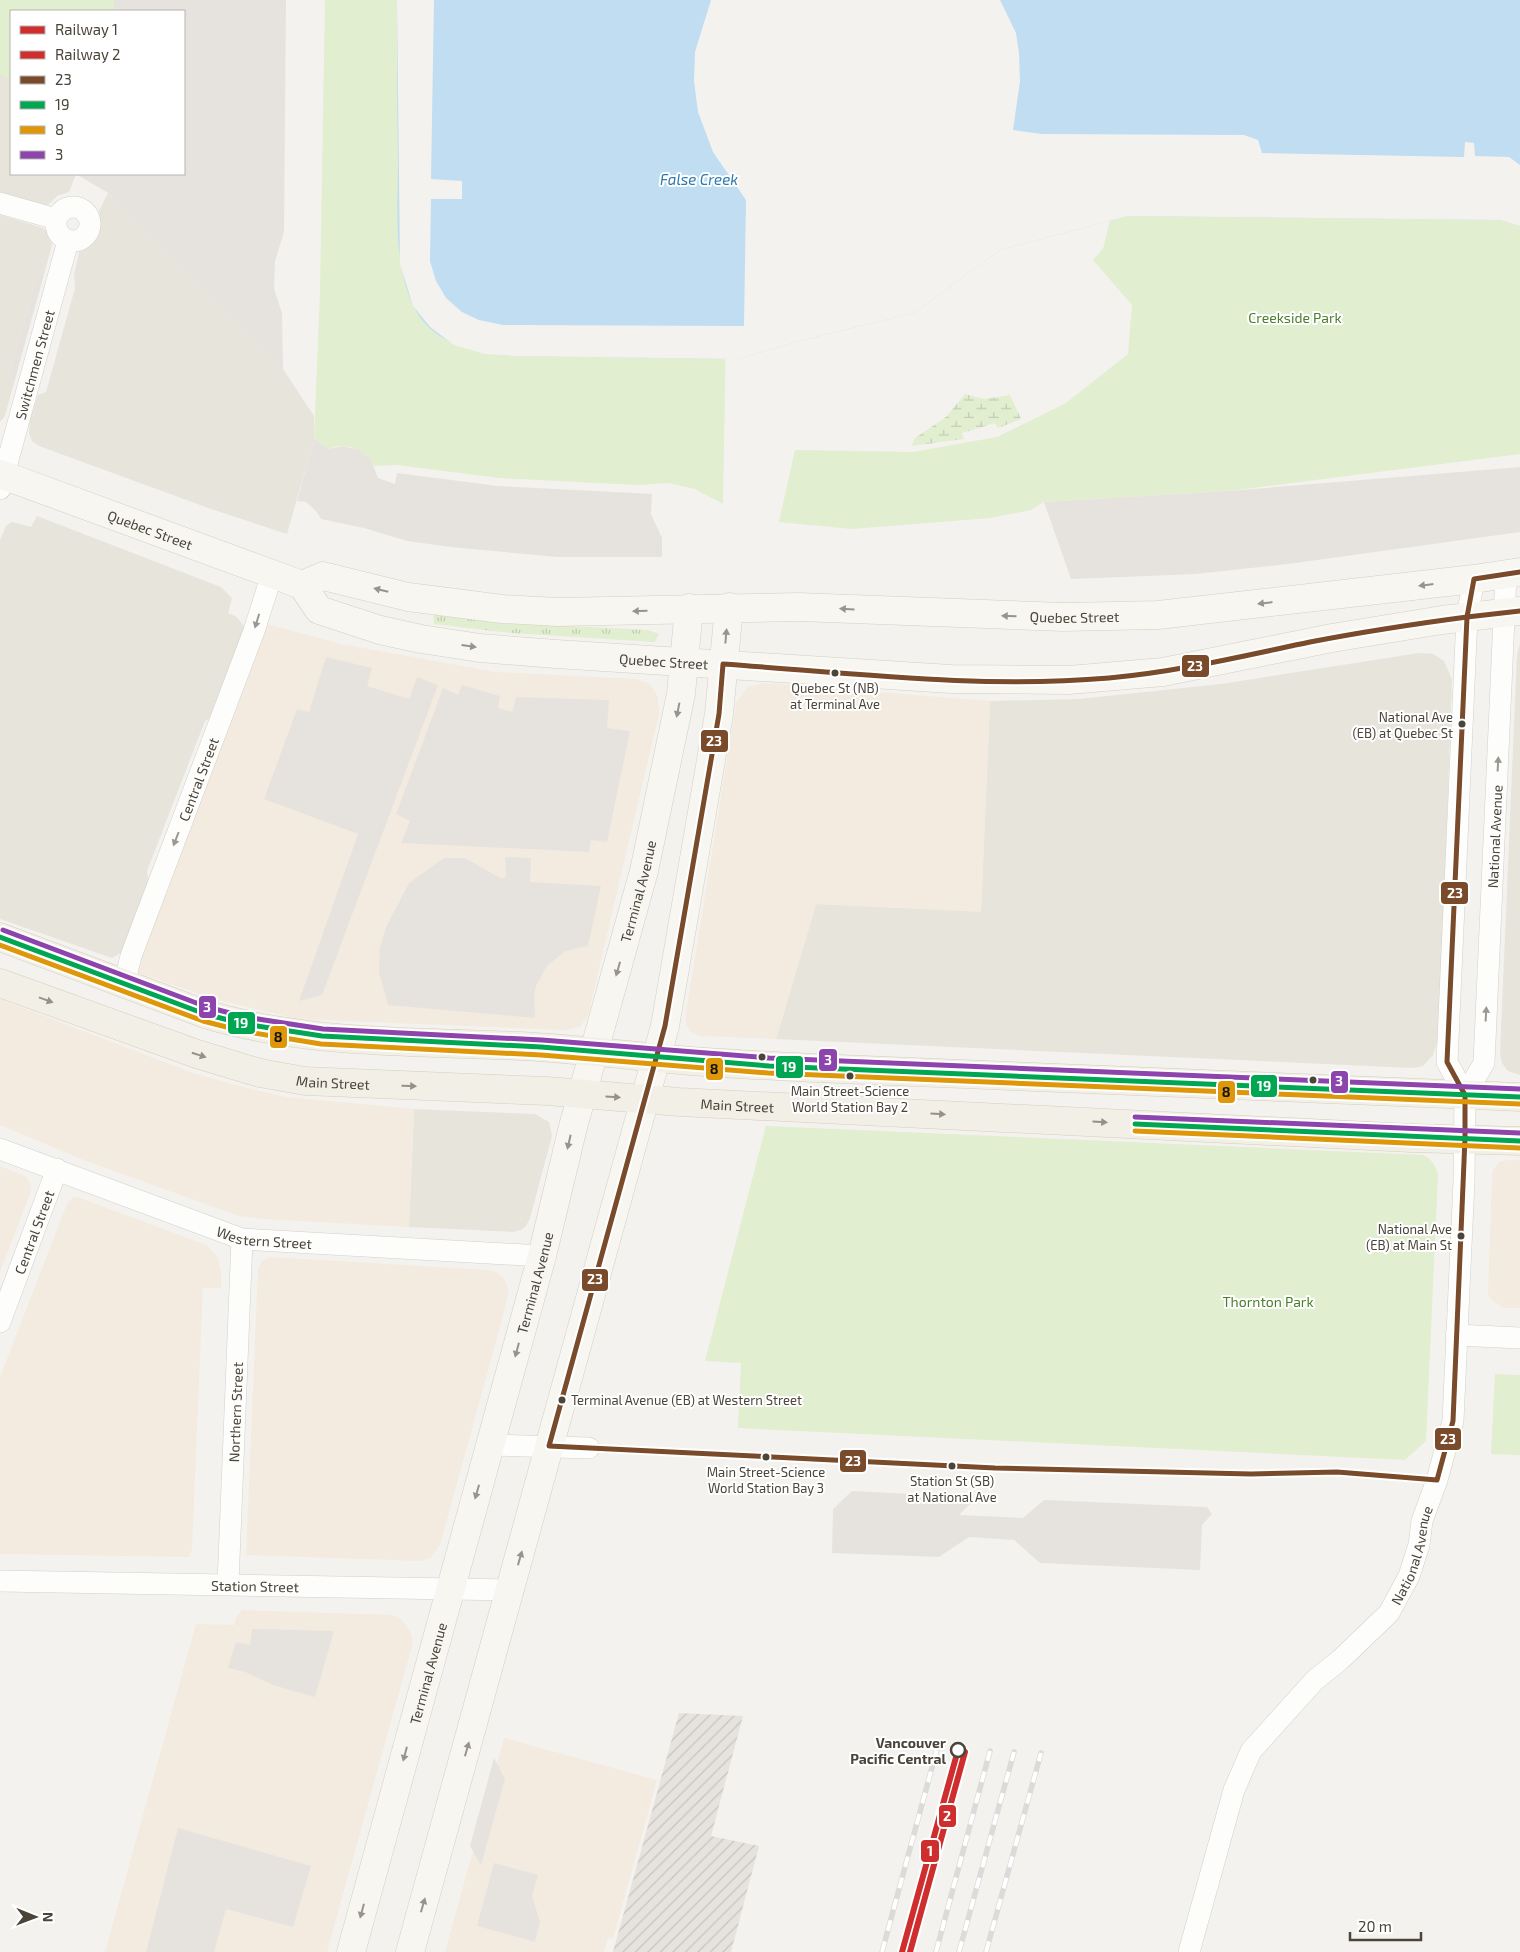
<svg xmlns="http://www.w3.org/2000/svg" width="1520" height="1952" font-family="'Exo 2',sans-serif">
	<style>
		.residential { fill: #e7e4dc }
		.commercial { fill: #f3ebdf }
		.industrial { fill: url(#industrial-furrows) }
		.grass { fill: url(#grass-tufts) }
		.wetland { fill: url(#wetland-marsh) }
		.park { fill: #e1eecf }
		.parking { fill: #e6e3df }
		.water { fill: #c0ddf1 }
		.pier { fill: #f4f2ee }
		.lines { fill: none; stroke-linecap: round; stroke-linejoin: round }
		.minor-casing { stroke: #d2d0cb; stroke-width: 22 }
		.secondary-casing { stroke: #d3cfc5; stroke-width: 29 }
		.primary-casing { stroke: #d6cebb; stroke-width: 29 }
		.minor { stroke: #fdfdfc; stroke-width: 21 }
		.secondary { stroke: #f7f6f1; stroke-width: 28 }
		.primary { stroke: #f2efe6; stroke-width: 28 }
		.rail-casing { stroke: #dbdbda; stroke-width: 5.5 }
		.rail { stroke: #fff; stroke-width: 4; stroke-dasharray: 11; stroke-linecap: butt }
		.bus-1-casing { stroke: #fff; stroke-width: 9 }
		.bus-2-casing { stroke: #fff; stroke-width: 9 }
		.bus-3-casing { stroke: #fff; stroke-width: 9 }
		.bus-4-casing { stroke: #fff; stroke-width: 9 }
		.bus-1 { stroke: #7a4b2a; stroke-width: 5 }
		.bus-2 { stroke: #00a651; stroke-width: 5 }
		.bus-3 { stroke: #dd9709; stroke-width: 5 }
		.bus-4 { stroke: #8e44ad; stroke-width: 5 }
		.rail-1-casing { stroke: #fff; stroke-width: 10 }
		.rail-2-casing { stroke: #fff; stroke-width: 10 }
		.rail-1 { stroke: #cf2e2f; stroke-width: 6 }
		.rail-2 { stroke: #cf2e2f; stroke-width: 6 }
		.oneway { fill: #98948c }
		.oneway2 { fill: #9b9791 }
		.oneway3 { fill: #969187 }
		.bus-dot { fill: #4b4439; stroke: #fff; stroke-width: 2 }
		.stop-dot { fill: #fff; stroke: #4b4439; stroke-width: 2.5 }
		.labels { text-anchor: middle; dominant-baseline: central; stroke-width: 4; stroke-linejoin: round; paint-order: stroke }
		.bus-label { font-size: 13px; fill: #4b4439; stroke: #fff }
		.park-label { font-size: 14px; fill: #4a7f2a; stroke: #fff }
		.street-label { font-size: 14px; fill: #4b4439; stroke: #fff }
		.stop-label { font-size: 14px; font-weight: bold; fill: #4b4439; stroke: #fff; text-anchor: end }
		.water-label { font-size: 15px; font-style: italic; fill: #2e7ab2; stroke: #fff }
		.line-badge { stroke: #fff; stroke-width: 2 }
		.badge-label { font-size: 14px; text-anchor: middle; font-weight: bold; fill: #fff }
		.pale-badge-label { font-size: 14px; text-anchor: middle; font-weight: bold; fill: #111 }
	</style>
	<defs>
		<pattern id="industrial-furrows" width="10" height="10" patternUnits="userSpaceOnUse" patternTransform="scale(1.25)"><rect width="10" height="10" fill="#e6e2de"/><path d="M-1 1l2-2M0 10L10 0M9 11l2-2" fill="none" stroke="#c7c3bf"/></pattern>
		<pattern id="grass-tufts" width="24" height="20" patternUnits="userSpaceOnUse" patternTransform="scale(1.25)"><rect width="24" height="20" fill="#e1eecf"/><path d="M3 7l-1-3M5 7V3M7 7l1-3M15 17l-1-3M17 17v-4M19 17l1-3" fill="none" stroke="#c3cdb2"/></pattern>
		<pattern id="wetland-marsh" width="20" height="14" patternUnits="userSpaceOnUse" patternTransform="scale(1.25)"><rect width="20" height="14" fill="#e1eecf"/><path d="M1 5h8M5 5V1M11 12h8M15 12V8" fill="none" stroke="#c3cdb2"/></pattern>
	</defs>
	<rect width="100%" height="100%" fill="#f4f2ee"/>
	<g class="residential">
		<path d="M0 0H114V11H11V174H76L69 192 57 196 48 205 0 193Z"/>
		<path d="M108 193 283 369 314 416V439L287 534 211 509 39 446 32 441 29 433 30 420 38 395 46 392 75 288 74 275 80 248 96 236 100 223 99 211Z"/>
		<path d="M0 215 43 228 50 235 52 245 46 267 36 279 9 376 14 383 5 416 0 422Z"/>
		<path d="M37 516 221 587 232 598 228 613 237 617 245 628 215 715 205 721 147 871 150 887 124 951 112 958 0 919V540L6 526 12 522 31 527Z"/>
		<path d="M1520 644V1075L1508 1071 1502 1063 1500 1054 1517 654Z"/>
		<path d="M1419 653 1433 654 1444 661 1452 679 1439 1036 1433 1055 1423 1066 1413 1068 776 1039 816 904 981 911 990 701 1079 699 1221 684Z"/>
		<path d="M414 1109 535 1114 549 1122 552 1136 530 1218 526 1226 521 1230 513 1232 409 1227Z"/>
	</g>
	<g class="commercial">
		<path d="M267 624 341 644 496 672 637 679 650 684 658 697 659 714 588 1015 580 1027 565 1030 298 1019 213 999 137 972 134 965 264 625Z"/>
		<path d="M765 683 990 701 981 912 816 904 776 1039 700 1036 691 1032 686 1024V1013L736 703 747 687Z"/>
		<path d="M0 999 193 1073 243 1087 286 1097 414 1109 409 1227 264 1219 239 1216 86 1161 0 1125Z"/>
		<path d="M1508 1160H1520V1308H1504L1493 1301 1488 1294 1492 1176 1493 1170 1499 1162Z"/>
		<path d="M0 1166 25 1176 30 1184 31 1191 0 1272Z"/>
		<path d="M73 1197 80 1198 206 1245 217 1256 221 1271V1288H203L192 1550 189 1557 0 1554V1377L67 1204Z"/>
		<path d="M270 1257 488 1270 496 1272 505 1280 509 1291 499 1331 440 1545 430 1558 420 1561 246 1555 258 1268 262 1261Z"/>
		<path d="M242 1610 393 1615 401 1619 411 1633 413 1643 410 1653 327 1952H105L196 1624 234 1625 237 1615Z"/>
		<path d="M504 1738 657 1780 613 1939 608 1938 604 1952H445Z"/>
	</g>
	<path class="industrial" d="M679 1713 743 1716 711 1836 759 1846 731 1952H613Z"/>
	<path class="grass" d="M433 614 528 624 631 629 648 630 659 634 655 642 511 633 434 624Z"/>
	<path class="wetland" d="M965 394 984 399 1010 395 1021 419 998 428 995 423 962 433 964 439 911 446 915 438 946 417Z"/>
	<g class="park">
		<path d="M0 0H114V11H11V80L0 75Z"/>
		<path d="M325 0H434L726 326 723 504 695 489 669 483 638 485 499 478 397 465 374 466C365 450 347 441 329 449L314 439 320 292Z"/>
		<path d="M1520 165V454L1228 491 1044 502 1031 510 990 518 852 529 779 522 795 450 913 452 997 437 1066 403 1128 354 1132 305 1093 260 1103 249 1116 195Z"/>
		<path d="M766 1126 1423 1155C1433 1160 1435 1165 1438 1175L1426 1441 1405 1460 738 1428 741 1363 705 1361Z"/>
		<path d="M1495 1374 1520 1375V1455L1491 1454Z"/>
	</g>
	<g class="parking">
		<path d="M114 0H286L284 232 275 261 274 289 282 313 283 369 108 193 76 174H184V11H114Z"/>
		<path d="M46 267 14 383 9 376 36 279Z"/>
		<path d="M314 439 329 449 343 446 359 450 371 460 378 478 395 484 397 473 498 486 652 494 651 514 662 538V557H557L451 547 407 541 364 528 321 519 316 511 306 502 297 501Z"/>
		<path d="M1520 467V532L1288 564 1196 574 1071 579 1044 502 1228 491Z"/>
		<path d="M326 657 372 668 367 686 409 699 417 677 438 685 322 995 299 1001 358 834 264 799 297 709 309 712Z"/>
		<path d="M462 685 500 696 498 708 512 712 516 697 609 700 607 728 630 731 607 842 591 840 589 852 401 843 410 821 396 814 443 688 458 695Z"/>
		<path d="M505 857 531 858 530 882 601 886 588 946 565 951 547 966 536 986 534 996 535 1018 388 1005 379 972 380 947 386 927 409 883 444 858H465L502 879 506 876Z"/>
		<path d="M852 1491 969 1497 973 1501 959 1515 1023 1518 1044 1500 1207 1507 1212 1514 1202 1525 1200 1570 1040 1563 1014 1540 969 1537 939 1557 832 1553 833 1509Z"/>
		<path d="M252 1629 334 1631 315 1697 273 1685 245 1672 228 1668 236 1642 250 1645Z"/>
		<path d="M494 1758 505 1779 481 1865 470 1846Z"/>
		<path d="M178 1828 311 1866 293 1927 226 1909 214 1952H146Z"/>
		<path d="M494 1863 538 1875 532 1896 540 1922 535 1942 477 1926Z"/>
	</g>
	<path class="water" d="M397 0H1520V226L1500 220 1128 216 1000 250 914 313 803 340 738 359 512 356C474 353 431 344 413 305 393 261 398 210 398 163 397 109 397 54 397 0Z"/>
	<path class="pier" d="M397 0H434L431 179 462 181V199H431L430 261 436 281 446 298 462 312 479 320 503 325 744 326 746 200 713 152 698 112 694 81 695 52 711 0H1000L1016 33 1019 53 1020 81 1013 130 1042 134 1244 135 1258 140 1262 153 1464 157 1465 142 1474 143 1475 156 1509 157 1520 165V226L1500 220 1128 216 1000 250 914 313 803 340 738 359 512 356 485 354 454 345 430 327 413 306 400 264Z"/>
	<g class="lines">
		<g class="minor-casing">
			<g id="minor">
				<path d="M0 203 56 219"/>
				<circle cx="73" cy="224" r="17"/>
				<path id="s1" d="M0 489 68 241"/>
				<path id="s2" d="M124 985 131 956 254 631 272 574"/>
				<path id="s3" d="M1465 1095 1484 1063 1506 574"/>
				<path id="s4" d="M0 1149 242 1239 542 1256"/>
				<path id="s5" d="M0 1322 57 1169"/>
				<path d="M1456 1335 1520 1338"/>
				<path d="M490 1445 589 1448"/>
				<path id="s6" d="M0 1581 511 1590"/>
				<path id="s7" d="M228 1584 242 1239"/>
				<path id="s8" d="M1189 1952 1234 1790 1251 1751 1315 1680 1340 1660 1389 1613 1409 1576 1419 1545 1422 1521 1437 1480 1453 1421 1464 1181 1465 1095 1447 1062 1467 617 1474 579"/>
			</g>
		</g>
		<g class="secondary-casing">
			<g id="secondary">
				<path id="s9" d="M0 474 302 585 319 610 380 630 421 639 480 648 556 654 951 679 1069 680 1163 672 1332 638 1442 620 1520 611"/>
				<path id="s10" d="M302 585 323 576 408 597 502 609 558 612 799 607 1063 617 1158 615 1474 579 1520 572"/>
				<path id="s11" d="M351 1952 542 1256 573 1127 644 871 681 694 689 608"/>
				<path d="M410 1952 665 1026 719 714 729 607"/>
			</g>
		</g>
		<g class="primary-casing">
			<g id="primary">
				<path d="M0 937 205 1014C308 1045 414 1041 520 1046 577 1049 634 1056 690 1061 732 1064 774 1066 815 1068L1520 1097"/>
				<path id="s12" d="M0 983 197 1054 260 1073 305 1081 547 1091 679 1102 1411 1138 1520 1141"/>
			</g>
		</g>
		<use href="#minor" class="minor"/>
		<use href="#secondary" class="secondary"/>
		<use href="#primary" class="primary"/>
		<g class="rail-casing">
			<g id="rail">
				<path d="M882 1952 937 1749"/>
				<path d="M936 1952 990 1751"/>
				<path d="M959 1952 1014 1752"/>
				<path d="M986 1952 1041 1753"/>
			</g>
		</g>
		<use href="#rail" class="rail"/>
		<g class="bus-1-casing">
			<g id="bus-1">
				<path d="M1467 617 1447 1062 1465 1095V1138L1453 1421 1437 1480 1337 1472 1251 1474 995 1468 549 1446 665 1026 719 714 723 664C851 673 981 689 1109 678 1177 672 1243 656 1310 642 1362 632 1414 624 1467 617Z"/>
				<path d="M1467 617 1474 579 1520 572"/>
				<path d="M1467 617 1520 611"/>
			</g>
		</g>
		<g class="bus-2-casing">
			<g id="bus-2">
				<path d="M0 937 205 1014 244 1024 322 1036 541 1047 769 1066 1520 1097"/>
				<path d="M1135 1124 1520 1141"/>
			</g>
		</g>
		<g class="bus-3-casing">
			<g id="bus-3">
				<path d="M0 945 203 1021 242 1031 321 1044 541 1055 768 1073 1520 1104"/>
				<path d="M1135 1131 1520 1148"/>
			</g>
		</g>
		<g class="bus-4-casing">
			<g id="bus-4">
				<path d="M3 930 207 1007 245 1017 323 1029 542 1040 769 1058 1520 1089"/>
				<path d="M1135 1117 1520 1133"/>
			</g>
		</g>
		<use href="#bus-1" class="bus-1"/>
		<use href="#bus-2" class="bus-2"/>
		<use href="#bus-3" class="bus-3"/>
		<use href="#bus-4" class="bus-4"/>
		<g class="rail-1-casing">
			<path id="rail-1" d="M902 1952 958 1750"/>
		</g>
		<g class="rail-2-casing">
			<path id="rail-2" d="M910 1952 965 1752"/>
		</g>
		<use href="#rail-1" class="rail-1"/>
		<use href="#rail-2" class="rail-2"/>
	</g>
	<defs><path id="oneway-solid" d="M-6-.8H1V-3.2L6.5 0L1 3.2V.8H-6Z" transform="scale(1.25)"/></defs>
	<g class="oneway">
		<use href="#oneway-solid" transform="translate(1426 585) rotate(173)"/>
		<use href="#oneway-solid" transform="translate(381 590) rotate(-166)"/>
		<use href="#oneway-solid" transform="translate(1265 603) rotate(173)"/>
		<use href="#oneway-solid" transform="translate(847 609) rotate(-177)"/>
		<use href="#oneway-solid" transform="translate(640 611) rotate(178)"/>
		<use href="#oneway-solid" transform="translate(1009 616) rotate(-179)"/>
		<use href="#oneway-solid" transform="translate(726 636) rotate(-85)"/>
		<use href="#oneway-solid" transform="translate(469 646) rotate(8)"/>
		<use href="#oneway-solid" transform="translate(678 710) rotate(101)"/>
		<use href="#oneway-solid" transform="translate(618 969) rotate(106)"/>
		<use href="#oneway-solid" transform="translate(569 1142) rotate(103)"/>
		<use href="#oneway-solid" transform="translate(517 1350) rotate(105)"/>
		<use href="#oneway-solid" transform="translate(477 1492) rotate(106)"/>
		<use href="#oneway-solid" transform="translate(520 1558) rotate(-74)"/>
		<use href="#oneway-solid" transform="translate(467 1749) rotate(-74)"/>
		<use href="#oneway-solid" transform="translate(405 1754) rotate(105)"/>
		<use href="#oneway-solid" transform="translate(423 1905) rotate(-74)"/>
		<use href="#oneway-solid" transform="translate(362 1911) rotate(105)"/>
	</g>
	<g class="oneway2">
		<use href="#oneway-solid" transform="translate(257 621) rotate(107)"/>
		<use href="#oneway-solid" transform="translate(1498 764) rotate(-87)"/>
		<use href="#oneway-solid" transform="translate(176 839) rotate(111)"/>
		<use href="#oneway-solid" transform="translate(1486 1014) rotate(-87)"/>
	</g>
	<g class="oneway3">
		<use href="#oneway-solid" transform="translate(46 1000) rotate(20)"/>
		<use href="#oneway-solid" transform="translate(199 1055) rotate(18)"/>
		<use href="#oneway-solid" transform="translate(409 1086) rotate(2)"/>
		<use href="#oneway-solid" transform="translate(613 1097) rotate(4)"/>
		<use href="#oneway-solid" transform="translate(938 1114) rotate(3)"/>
		<use href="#oneway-solid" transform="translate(1100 1122) rotate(3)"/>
	</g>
	<g class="bus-dot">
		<circle cx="835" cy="673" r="4.5"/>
		<circle cx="1462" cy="724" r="4.5"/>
		<circle cx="762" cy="1057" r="4.5"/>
		<circle cx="850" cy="1076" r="4.5"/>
		<circle cx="1313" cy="1080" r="4.5"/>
		<circle cx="1461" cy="1236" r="4.5"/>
		<circle cx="562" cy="1400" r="4.5"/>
		<circle cx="766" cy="1457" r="4.5"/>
		<circle cx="952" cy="1466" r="4.5"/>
	</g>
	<circle class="stop-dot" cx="958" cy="1750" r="7"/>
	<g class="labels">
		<g class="bus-label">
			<text x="835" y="688">Quebec St (NB)<tspan x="835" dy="16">at Terminal Ave</tspan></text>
			<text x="1453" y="717" text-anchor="end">National Ave<tspan x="1453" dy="16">(EB) at Quebec St</tspan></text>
			<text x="850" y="1091">Main Street-Science<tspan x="850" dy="16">World Station Bay 2</tspan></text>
			<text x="1452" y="1229" text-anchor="end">National Ave<tspan x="1452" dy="16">(EB) at Main St</tspan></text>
			<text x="571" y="1400" text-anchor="start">Terminal Avenue (EB) at Western Street</text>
			<text x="766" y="1472">Main Street-Science<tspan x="766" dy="16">World Station Bay 3</tspan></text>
			<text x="952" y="1481">Station St (SB)<tspan x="952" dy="16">at National Ave</tspan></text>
		</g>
		<g class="park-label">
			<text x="1295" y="317">Creekside Park</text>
			<text x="1268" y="1301">Thornton Park</text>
		</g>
		<g class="street-label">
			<text stroke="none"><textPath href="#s1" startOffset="129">Switchmen Street</textPath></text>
			<text stroke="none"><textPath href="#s9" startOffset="160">Quebec Street</textPath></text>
			<text stroke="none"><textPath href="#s10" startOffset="778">Quebec Street</textPath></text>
			<text stroke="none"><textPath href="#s9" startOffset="702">Quebec Street</textPath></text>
			<text stroke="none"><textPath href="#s2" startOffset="219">Central Street</textPath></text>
			<text stroke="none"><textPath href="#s3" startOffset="264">National Avenue</textPath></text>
			<text stroke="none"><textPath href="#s11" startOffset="1099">Terminal Avenue</textPath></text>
			<text stroke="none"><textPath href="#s12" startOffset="349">Main Street</textPath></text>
			<text stroke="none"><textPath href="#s12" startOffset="754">Main Street</textPath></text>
			<text stroke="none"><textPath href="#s5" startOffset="96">Central Street</textPath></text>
			<text stroke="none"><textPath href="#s4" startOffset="280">Western Street</textPath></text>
			<text stroke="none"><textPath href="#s11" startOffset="694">Terminal Avenue</textPath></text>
			<text stroke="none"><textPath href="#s7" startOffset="172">Northern Street</textPath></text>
			<text stroke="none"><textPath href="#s8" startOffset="469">National Avenue</textPath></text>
			<text stroke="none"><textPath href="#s6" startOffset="255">Station Street</textPath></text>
			<text stroke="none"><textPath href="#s11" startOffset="289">Terminal Avenue</textPath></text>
		</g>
		<g class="stop-label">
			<text x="946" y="1742">Vancouver<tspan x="946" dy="16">Pacific Central</tspan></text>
		</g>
		<g class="water-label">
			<text x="699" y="179">False Creek</text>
		</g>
	</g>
	<g class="line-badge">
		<rect x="1181" y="654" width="29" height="24" rx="5" fill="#7a4b2a"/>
		<rect x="700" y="729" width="29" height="24" rx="5" fill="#7a4b2a"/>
		<rect x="1440" y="881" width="29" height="24" rx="5" fill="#7a4b2a"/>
		<rect x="198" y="995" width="19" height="24" rx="5" fill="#8e44ad"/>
		<rect x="227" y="1011" width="29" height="24" rx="5" fill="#00a651"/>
		<rect x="269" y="1025" width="19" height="24" rx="5" fill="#dd9709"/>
		<rect x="818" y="1048" width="20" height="24" rx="5" fill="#8e44ad"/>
		<rect x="775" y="1055" width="29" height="24" rx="5" fill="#00a651"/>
		<rect x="705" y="1057" width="19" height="24" rx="5" fill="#dd9709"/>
		<rect x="1330" y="1070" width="19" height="24" rx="5" fill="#8e44ad"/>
		<rect x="1250" y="1074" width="28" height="24" rx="5" fill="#00a651"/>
		<rect x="1217" y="1080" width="19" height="24" rx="5" fill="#dd9709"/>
		<rect x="581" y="1268" width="28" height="24" rx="5" fill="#7a4b2a"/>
		<rect x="1434" y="1427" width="28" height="24" rx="5" fill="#7a4b2a"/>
		<rect x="839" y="1449" width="28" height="24" rx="5" fill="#7a4b2a"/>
		<rect x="938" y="1804" width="19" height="24" rx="5" fill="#cf2e2f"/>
		<rect x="920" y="1839" width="20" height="24" rx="5" fill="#cf2e2f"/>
	</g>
	<g class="badge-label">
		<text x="1195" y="671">23</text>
		<text x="714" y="746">23</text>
		<text x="1455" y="898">23</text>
		<text x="207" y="1012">3</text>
		<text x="241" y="1028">19</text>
		<text x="828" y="1065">3</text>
		<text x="789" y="1072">19</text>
		<text x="1339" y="1086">3</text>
		<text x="1264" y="1091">19</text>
		<text x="595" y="1284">23</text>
		<text x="1448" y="1444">23</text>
		<text x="853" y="1466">23</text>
		<text x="947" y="1821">2</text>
		<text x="930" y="1856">1</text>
	</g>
	<g class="pale-badge-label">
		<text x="278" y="1042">8</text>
		<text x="714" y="1074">8</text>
		<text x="1226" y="1097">8</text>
	</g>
	<rect x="10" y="10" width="175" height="165" fill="#ffffff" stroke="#b7b4b0"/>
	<rect x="20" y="26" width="25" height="8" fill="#cf2e2f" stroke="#b7b4b0"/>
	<text x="55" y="35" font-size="15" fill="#4b4439">Railway 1</text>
	<rect x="20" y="51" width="25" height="8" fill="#cf2e2f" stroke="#b7b4b0"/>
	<text x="55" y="60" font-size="15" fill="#4b4439">Railway 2</text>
	<rect x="20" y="76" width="25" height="8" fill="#7a4b2a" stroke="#b7b4b0"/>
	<text x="55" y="85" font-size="15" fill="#4b4439">23</text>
	<rect x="20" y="101" width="25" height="8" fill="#00a651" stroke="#b7b4b0"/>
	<text x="55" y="110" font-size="15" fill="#4b4439">19</text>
	<rect x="20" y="126" width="25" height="8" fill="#dd9709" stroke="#b7b4b0"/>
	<text x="55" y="135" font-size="15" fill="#4b4439">8</text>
	<rect x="20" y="151" width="25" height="8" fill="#8e44ad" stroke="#b7b4b0"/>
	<text x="55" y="160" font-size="15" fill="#4b4439">3</text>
	<g transform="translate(35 1917) rotate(91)" stroke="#ffffff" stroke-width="4" paint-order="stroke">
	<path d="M0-4L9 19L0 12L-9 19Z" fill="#4b4439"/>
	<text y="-8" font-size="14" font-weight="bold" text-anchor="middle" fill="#4b4439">N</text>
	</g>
	<path d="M1350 1932v8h71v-8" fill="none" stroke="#4b4439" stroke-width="2.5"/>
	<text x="1358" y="1932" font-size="15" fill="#4b4439" stroke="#ffffff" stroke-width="4" paint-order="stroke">20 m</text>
</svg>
